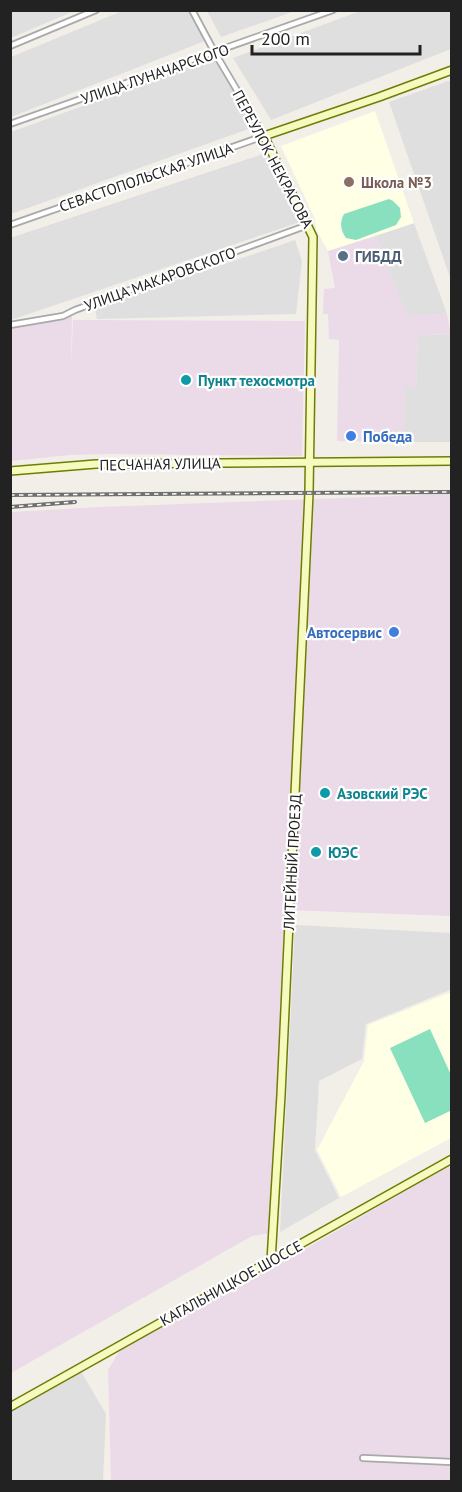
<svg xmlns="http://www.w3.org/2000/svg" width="462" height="1492" font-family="'PT Sans',sans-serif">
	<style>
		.residential { fill: #e0dfdf }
		.industrial { fill: #ebdbe8 }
		.education { fill: #ffffe5 }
		.pitch { fill: #88e0be }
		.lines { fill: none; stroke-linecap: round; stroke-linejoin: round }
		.street-casing { stroke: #a9a9a9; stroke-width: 8 }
		.secondary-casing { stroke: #707d05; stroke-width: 10 }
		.street { stroke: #fff; stroke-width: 4.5 }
		.secondary { stroke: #f7fabf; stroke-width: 7 }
		.rail-casing { stroke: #707070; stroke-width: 4 }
		.rail { stroke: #fff; stroke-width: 1.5; stroke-dasharray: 4.5; stroke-linecap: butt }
		.education-dot { fill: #8d6e63; stroke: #fff; stroke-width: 2 }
		.service-dot { fill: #5c6f8a; stroke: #fff; stroke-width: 2 }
		.culture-dot { fill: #0f9aa8; stroke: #fff; stroke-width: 2 }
		.shop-dot { fill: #3f7fe0; stroke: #fff; stroke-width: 2 }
		.labels { text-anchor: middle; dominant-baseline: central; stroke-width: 4.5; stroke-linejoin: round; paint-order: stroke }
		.street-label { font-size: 15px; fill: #222; stroke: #fff }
		.education-label { font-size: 15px; font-weight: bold; fill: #785e54; stroke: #fff; text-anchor: start }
		.service-label { font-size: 15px; font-weight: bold; fill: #4e5e75; stroke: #fff; text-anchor: start }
		.culture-label { font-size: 15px; font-weight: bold; fill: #0d838f; stroke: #fff; text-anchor: start }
		.shop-label { font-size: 15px; font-weight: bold; fill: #366cbe; stroke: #fff; text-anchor: start }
	</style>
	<rect width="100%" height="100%" fill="#f2efe9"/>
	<g class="residential">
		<path d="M11 10H74V11L11 38Z"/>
		<path d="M363 10 451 11V49L271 120 233 58Z"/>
		<path d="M122 11H188L205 41 11 117V57Z"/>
		<path d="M207 11H295L221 37Z"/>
		<path d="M215 58 254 127 11 214V132Z"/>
		<path d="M451 80H452L451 280 389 102Z"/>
		<path d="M269 152 300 222 11 320 10 238Z"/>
		<path d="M414 223 447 314 407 316 376 236Z"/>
		<path d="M295 240 302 261 296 314 97 319 95 308Z"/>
		<path d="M425 334 451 335V442H394L395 430H404L405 387H416L418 336Z"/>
		<path d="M295 925 451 933 452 989 366 1024 362 1059 319 1081 315 1150 339 1198 280 1232Z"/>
		<path d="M79 1368 106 1414 103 1481H11L10 1412 67 1380Z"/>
	</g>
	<g class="industrial">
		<path d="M376 236 407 315 447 314 451 335 425 334V336H418L416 388 405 387 404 430H395L394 442 337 441 339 340 329 339 328 314H323L324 289 335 288 328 251Z"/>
		<path d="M72 316 71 367 73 320 305 321 302 456 108 454 70 455 11 461V326Z"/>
		<path d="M451 494V916L286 910 270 1233 252 1236 11 1373V512L100 507Z"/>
		<path d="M451 1165V1481H111L108 1370 125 1342 267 1271Z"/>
	</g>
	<g class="education">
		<path d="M375 111 414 223 328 251 316 229 315 219 281 146Z"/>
		<path d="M451 992V1138L341 1197 317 1150 364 1061 368 1025Z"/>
	</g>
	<g class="pitch">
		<path d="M389 199 393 201 400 208 401 217 396 225 356 240 346 238C341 231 339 223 344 214Z"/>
		<path d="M430 1029 451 1075 452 1110 425 1123 390 1048Z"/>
	</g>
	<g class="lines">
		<g class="street-casing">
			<g id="street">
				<path d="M10 46 96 10"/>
				<path d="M10 124 333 10"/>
				<path d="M10 225 264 136 215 53 192 10"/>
				<path d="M10 325 63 316 75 310 308 225"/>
				<path d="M363 1458 452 1462"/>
			</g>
		</g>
		<g class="secondary-casing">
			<g id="secondary">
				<path d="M10 471 96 464 452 461"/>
				<path d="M271 1261 281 1095 309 493 313 237 264 136 379 97 452 70"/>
				<path d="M10 1407C157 1323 305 1243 452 1159"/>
			</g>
		</g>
		<use href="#street" class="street"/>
		<use href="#secondary" class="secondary"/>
		<g class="rail-casing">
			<g id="rail">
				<path d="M10 495 452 492"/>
				<path d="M10 507 75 502"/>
			</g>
		</g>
		<use href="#rail" class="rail"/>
	</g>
	<circle class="education-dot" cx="349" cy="182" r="6"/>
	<circle class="service-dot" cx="343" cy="256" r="6"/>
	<g class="culture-dot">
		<circle cx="186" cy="380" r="6"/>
		<circle cx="325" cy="793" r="6"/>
		<circle cx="316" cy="852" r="6"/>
	</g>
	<g class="shop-dot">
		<circle cx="351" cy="436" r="6"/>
		<circle cx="394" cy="632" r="6"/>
	</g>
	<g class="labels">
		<g class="street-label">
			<text transform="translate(155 74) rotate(-19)">УЛИЦА ЛУНАЧАРСКОГО</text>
			<text transform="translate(273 159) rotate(62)">ПЕРЕУЛОК НЕКРАСОВА</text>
			<text transform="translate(146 177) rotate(-19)">СЕВАСТОПОЛЬСКАЯ УЛИЦА</text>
			<text transform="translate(160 279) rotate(-20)">УЛИЦА МАКАРОВСКОГО</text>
			<text transform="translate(160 464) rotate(-1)">ПЕСЧАНАЯ УЛИЦА</text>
			<text transform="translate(292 862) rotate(-87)">ЛИТЕЙНЫЙ ПРОЕЗД</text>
			<text transform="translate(231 1283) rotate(-29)">КАГАЛЬНИЦКОЕ ШОССЕ</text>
		</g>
		<g class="education-label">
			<text x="361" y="182">Школа №3</text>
		</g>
		<g class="service-label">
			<text x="355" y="256">ГИБДД</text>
		</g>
		<g class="culture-label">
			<text x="198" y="380">Пункт техосмотра</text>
			<text x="337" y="793">Азовский РЭС</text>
			<text x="328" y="852">ЮЭС</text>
		</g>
		<g class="shop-label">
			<text x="363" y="436">Победа</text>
			<text x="382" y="632" text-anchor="end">Автосервис</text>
		</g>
	</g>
	<rect width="462" height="1492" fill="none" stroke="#222222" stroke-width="24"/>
	<path d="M252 45v9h168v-9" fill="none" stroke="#222222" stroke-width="3"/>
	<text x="261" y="45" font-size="18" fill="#222222" stroke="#ffffff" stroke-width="4.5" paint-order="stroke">200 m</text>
</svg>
